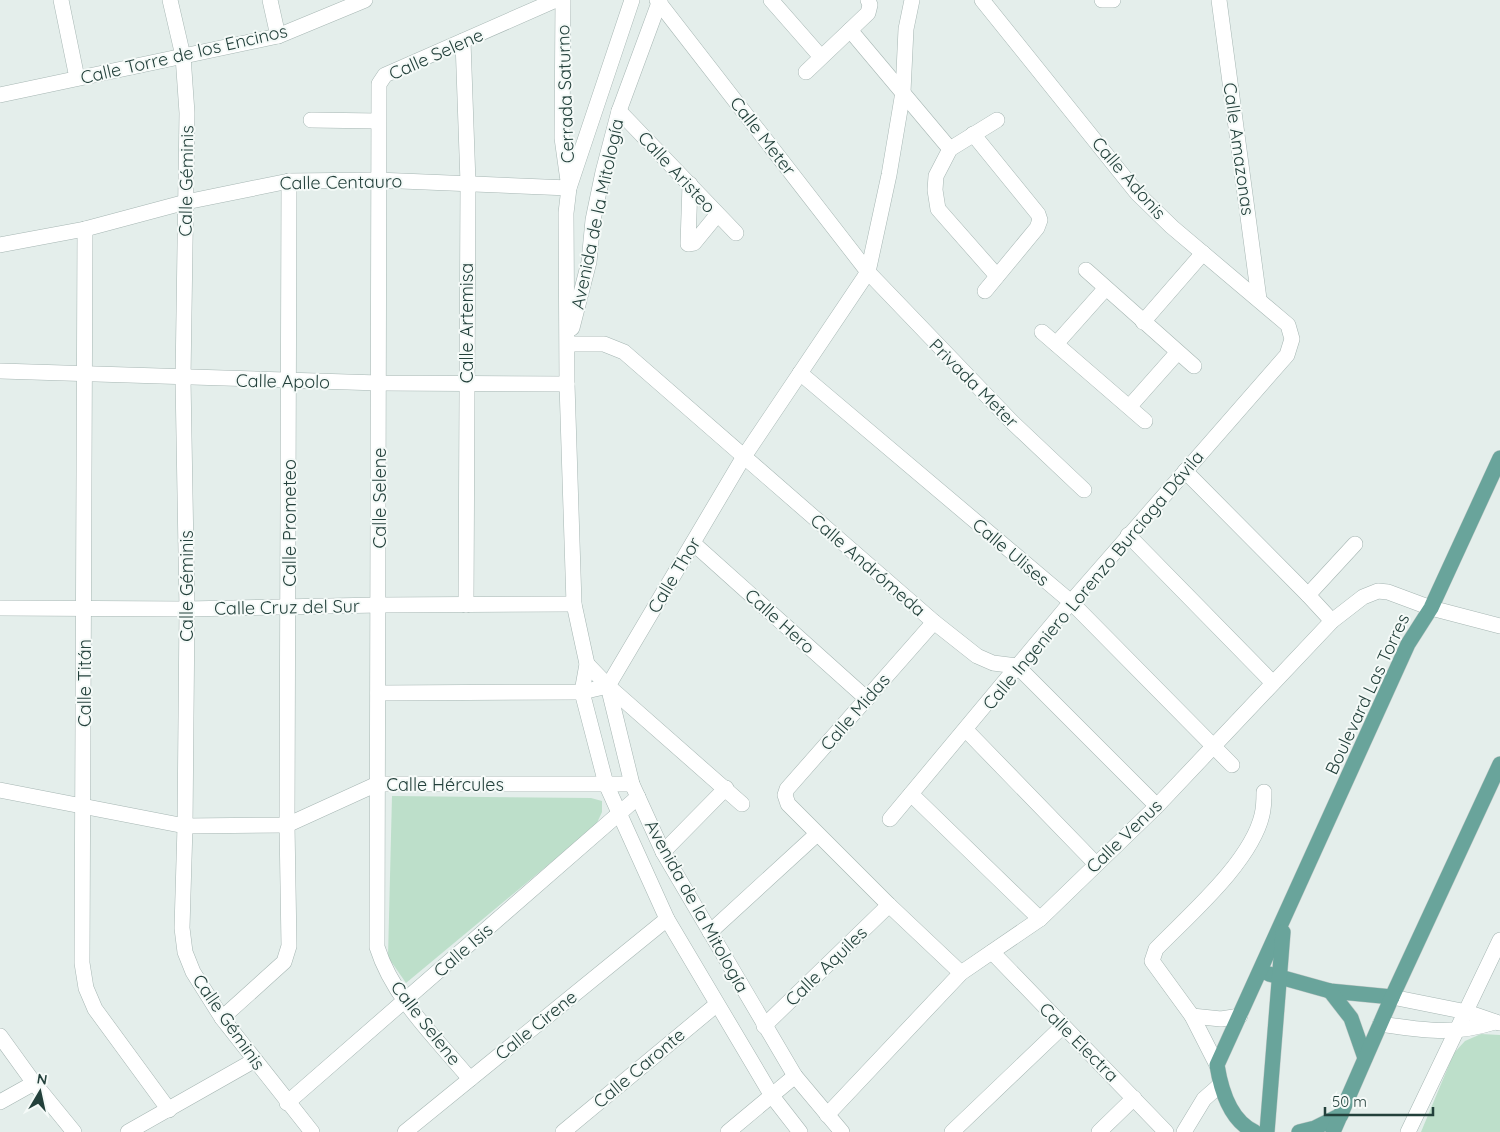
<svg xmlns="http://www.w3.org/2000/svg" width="1500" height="1132" font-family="Quicksand,sans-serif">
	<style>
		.green { fill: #bddfca }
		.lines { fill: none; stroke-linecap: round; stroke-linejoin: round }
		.minor-casing { stroke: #a6b6b3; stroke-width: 16 }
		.major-casing { stroke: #c1cac8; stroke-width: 16 }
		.minor { stroke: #fff; stroke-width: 15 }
		.major { stroke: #69a49b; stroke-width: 15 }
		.labels { text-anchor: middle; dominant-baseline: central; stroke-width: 4; stroke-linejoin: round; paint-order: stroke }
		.street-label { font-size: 18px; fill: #23403b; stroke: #f5faf8 }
	</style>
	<rect width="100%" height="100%" fill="#e4eeeb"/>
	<g class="green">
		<path d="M392 796 591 798 602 801V812L596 825 406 983 388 957Z"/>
		<path d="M1481 1034 1500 1035V1132H1421L1454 1053 1465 1041Z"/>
	</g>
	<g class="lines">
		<g class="minor-casing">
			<g id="minor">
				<path d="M61 0 77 78"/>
				<path d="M170 0 183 56 187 113 183 379 187 609 185 826 182 928 185 952 193 972 222 1018 312 1132"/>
				<path d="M270 0 278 36"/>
				<path d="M632 0 569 188 566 213 567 384 574 604 587 664 582 692 606 784 667 919 772 1096 800 1132"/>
				<path d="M657 0 868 272 1012 422 1084 490"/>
				<path d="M771 0 821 57"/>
				<path d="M1102 0H1113"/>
				<path d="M1219 0 1259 299"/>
				<path d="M850 30 950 149"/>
				<path d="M463 41 468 183 466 605"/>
				<path d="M806 72 868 13 870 5 868 0"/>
				<path d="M0 95 278 36 365 0"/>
				<path d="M619 111 736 233"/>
				<path d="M311 120 378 121"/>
				<path d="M997 120 950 149 936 176 935 190 938 209 997 276"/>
				<path d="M973 134 1038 214 1040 220 1037 228 985 291"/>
				<path d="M690 184 688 244 694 243 717 215"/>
				<path d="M85 229 82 963 86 988 95 1009 169 1110"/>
				<path d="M0 245 85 229 186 202 289 181 377 180 569 188 562 138 563 0"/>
				<path d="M1086 270 1194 366"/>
				<path d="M1143 322 1203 253"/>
				<path d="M572 328 589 262 593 220 603 172 619 111 660 0"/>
				<path d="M1042 332 1145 421"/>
				<path d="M568 344H604L624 352 934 622 977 656 993 663 1017 666 1157 806"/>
				<path d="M1056 344 1105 289"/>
				<path d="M0 371 379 383 567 384"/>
				<path d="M800 373 1071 602 1232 765"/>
				<path d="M1130 406 1177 353"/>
				<path d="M1185 471 1308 595 1332 621"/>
				<path d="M1128 535 1273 683"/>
				<path d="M693 543 867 699"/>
				<path d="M1308 595 1355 544"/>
				<path d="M0 608 187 609 379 605 574 604"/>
				<path d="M934 622 787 789 785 795 788 804 889 905 961 973"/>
				<path d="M587 664 608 686 632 784 663 852 795 1076 842 1132"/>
				<path d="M608 686 742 804"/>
				<path d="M378 693 582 692 608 686 743 458 868 272 889 175 903 92 906 29 912 0"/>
				<path d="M966 730 1095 863"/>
				<path d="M0 790 185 826 287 825 377 784H632"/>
				<path d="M911 794 1040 919"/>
				<path d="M890 819 1071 602 1287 355 1292 339 1288 325 1172 227 1137 193 982 0"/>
				<path d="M663 852 726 788"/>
				<path d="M710 932 817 834"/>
				<path d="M992 952 1166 1132"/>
				<path d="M1392 997 1467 1012 1499 1023"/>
				<path d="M1192 1016 1221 1019 1240 1016"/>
				<path d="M222 1018 284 962 289 946 287 825 289 181"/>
				<path d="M1380 1024C1424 1030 1451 1036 1495 1022"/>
				<path d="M764 1026 889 905"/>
				<path d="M0 1036 34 1083 74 1132"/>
				<path d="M1217 1065 1192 1016 1152 961 1156 949C1189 915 1251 862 1262 815 1264 807 1264 799 1264 792"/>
				<path d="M470 1079C436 1038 393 998 377 947L379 84 385 75 556 0"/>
				<path d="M0 1102 34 1083"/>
				<path d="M287 1103 638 797"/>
				<path d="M827 1115 961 973 1040 919 1157 806 1332 621 1363 597 1378 591 1388 592 1431 608 1500 626"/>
				<path d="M128 1132 255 1060"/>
				<path d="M405 1132 667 919"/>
				<path d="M563 1132 716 1005"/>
				<path d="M728 1132 795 1076"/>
				<path d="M952 1132 1063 1026"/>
				<path d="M1099 1132 1134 1098"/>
				<path d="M1184 1132 1204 1099 1220 1085"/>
				<path d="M1408 1132 1500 940"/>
			</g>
		</g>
		<g class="major-casing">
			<g id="major">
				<path d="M1269 974 1330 991 1392 997"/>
				<path d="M1330 991 1351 1018 1365 1058"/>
				<path d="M1255 1132C1230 1121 1221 1090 1217 1065L1408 644 1431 608 1500 458"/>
				<path d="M1267 1132 1283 932"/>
				<path d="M1299 1132 1315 1128 1341 1115"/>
				<path d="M1333 1132 1392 997 1500 764"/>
			</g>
		</g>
		<use href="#minor" class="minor"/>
		<use href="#major" class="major"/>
	</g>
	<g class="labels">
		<g class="street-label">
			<text transform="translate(184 54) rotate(-13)">Calle Torre de los Encinos</text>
			<text transform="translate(436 54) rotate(-24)">Calle Selene</text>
			<text transform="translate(565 94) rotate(-92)">Cerrada Saturno</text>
			<text transform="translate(763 136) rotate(52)">Calle Meter</text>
			<text transform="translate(1239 149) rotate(82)">Calle Amazonas</text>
			<text transform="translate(677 172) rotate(47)">Calle Aristeo</text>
			<text transform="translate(1129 178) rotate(49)">Calle Adonis</text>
			<text transform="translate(186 181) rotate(-89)">Calle Géminis</text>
			<text transform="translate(341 182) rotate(-1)">Calle Centauro</text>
			<text transform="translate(597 214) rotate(-78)">Avenida de la Mitología</text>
			<text transform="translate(466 323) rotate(-90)">Calle Artemisa</text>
			<text transform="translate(283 381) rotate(1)">Calle Apolo</text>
			<text transform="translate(974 383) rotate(45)">Privada Meter</text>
			<text transform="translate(379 498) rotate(-90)">Calle Selene</text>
			<text transform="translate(289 523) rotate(-90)">Calle Prometeo</text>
			<text transform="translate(1011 552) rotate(40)">Calle Ulises</text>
			<text transform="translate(868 565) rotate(41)">Calle Andrómeda</text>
			<text transform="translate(674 575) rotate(-59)">Calle Thor</text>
			<text transform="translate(1093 580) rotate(-50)">Calle Ingeniero Lorenzo Burciaga Dávila</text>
			<text transform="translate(186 586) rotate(-90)">Calle Géminis</text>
			<text transform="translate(287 607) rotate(-1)">Calle Cruz del Sur</text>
			<text transform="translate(780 621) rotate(42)">Calle Hero</text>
			<text transform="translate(84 683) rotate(-90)">Calle Titán</text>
			<text transform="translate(1367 694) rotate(-65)">Boulevard Las Torres</text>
			<text transform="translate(855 712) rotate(-49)">Calle Midas</text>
			<text x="445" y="784">Calle Hércules</text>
			<text transform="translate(1124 836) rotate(-44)">Calle Venus</text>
			<text transform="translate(697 906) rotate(61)">Avenida de la Mitología</text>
			<text transform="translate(463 950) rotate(-41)">Calle Isis</text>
			<text transform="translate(826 966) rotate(-44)">Calle Aquiles</text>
			<text transform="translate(229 1022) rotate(55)">Calle Géminis</text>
			<text transform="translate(426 1023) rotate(52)">Calle Selene</text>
			<text transform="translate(536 1025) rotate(-39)">Calle Cirene</text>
			<text transform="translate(1079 1042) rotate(45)">Calle Electra</text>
			<text transform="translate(639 1068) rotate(-40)">Calle Caronte</text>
		</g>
	</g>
	<g transform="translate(40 1092) rotate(9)" stroke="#f5faf8" stroke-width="4" paint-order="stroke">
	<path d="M0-4L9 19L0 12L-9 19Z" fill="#23403b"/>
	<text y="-8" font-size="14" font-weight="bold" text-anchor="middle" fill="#23403b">N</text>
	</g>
	<path d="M1325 1107v8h108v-8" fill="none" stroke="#23403b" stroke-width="2.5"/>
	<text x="1332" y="1107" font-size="15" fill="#23403b" stroke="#f5faf8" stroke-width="4" paint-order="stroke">50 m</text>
</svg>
